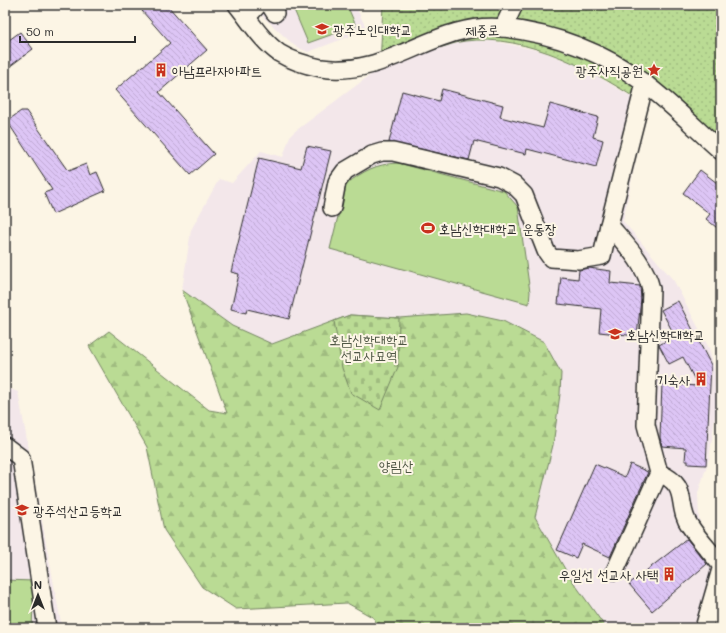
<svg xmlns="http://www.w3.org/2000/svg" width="726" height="633" font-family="Mali,'Poor Story',sans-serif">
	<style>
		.built { fill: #f3e7ea }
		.grass { fill: url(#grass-dots); stroke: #728360 }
		.forest { fill: url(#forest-firs); stroke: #728360 }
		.cemetery { fill: url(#cemetery-stones); stroke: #728360 }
		.pitch { fill: #badb94; stroke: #728360 }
		.building { fill: url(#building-back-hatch); stroke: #2b2b2b }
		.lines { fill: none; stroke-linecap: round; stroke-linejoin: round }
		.minor-casing { stroke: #2b2b2b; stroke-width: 20 }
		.minor { stroke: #fcf5e5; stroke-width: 17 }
		.labels { text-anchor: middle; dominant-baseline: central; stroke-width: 4; stroke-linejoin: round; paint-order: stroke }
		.poi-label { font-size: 14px; fill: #2b2b2b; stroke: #fcf5e5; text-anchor: start }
		.street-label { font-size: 14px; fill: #2b2b2b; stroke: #fcf5e5 }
		.park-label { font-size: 14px; fill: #4f5745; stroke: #fcf5e5 }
	</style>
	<defs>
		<pattern id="grass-dots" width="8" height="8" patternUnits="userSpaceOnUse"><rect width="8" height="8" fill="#badb94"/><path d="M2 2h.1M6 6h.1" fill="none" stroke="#a0bc80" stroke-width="1.8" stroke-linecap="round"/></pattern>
		<pattern id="forest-firs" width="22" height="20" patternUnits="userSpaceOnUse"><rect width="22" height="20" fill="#badb94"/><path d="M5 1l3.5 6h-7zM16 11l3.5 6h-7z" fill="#a0bc80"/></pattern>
		<pattern id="cemetery-stones" width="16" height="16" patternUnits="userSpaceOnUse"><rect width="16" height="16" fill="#badb94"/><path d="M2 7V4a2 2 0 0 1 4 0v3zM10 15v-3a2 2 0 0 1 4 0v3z" fill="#a0bc80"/></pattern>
		<pattern id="building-back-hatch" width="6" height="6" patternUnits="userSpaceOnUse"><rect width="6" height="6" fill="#ddc5f5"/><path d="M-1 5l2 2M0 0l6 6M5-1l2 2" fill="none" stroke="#bea9d2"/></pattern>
	</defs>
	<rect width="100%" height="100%" fill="#fcf5e5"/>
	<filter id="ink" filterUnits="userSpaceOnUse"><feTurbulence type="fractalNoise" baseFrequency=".025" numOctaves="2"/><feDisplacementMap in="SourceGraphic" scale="8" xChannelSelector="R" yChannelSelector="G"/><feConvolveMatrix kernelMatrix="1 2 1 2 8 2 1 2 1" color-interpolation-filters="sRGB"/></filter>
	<g filter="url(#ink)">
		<g class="built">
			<path d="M250 5H355L367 30 308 52 295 46Z"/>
			<path d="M464 41H493L541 51 577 65 597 76 647 106 623 221 674 281 709 348 719 391 709 459 698 493 699 519 702 531 718 554 699 628H606L569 576 535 517 553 445 399 318 350 315 272 344 232 326 182 290 191 230 219 179 232 183 261 151 283 157 290 136 294 132 385 64Z"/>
			<path d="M5 387 18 392 62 628H5Z"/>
		</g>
		<path class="grass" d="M383 5H721V141L655 84 647 106C598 72 527 33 465 41 456 42 447 46 439 48 419 54 400 60 380 65Z"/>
		<path class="forest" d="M182 290 232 326 272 344 350 315 399 318 466 313 503 321 544 342 561 373 560 394 553 445 535 517 569 576 606 628H379L374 618 347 603 236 609 202 587 164 530 147 447 89 346 109 331 209 410 227 413Z"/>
		<path class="cemetery" d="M350 315 399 318 398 367 380 410 351 393 342 368 334 321Z"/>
		<g class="pitch">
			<path d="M292 5H347L356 26 308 43Z"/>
			<path d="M398 163 504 191 518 207 530 292 529 304 330 249 346 184C364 171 375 164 398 163Z"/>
			<path d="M5 580 34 581 32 628H5Z"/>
		</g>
		<g class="building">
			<path d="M149 5H167L207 50 159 92 214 154 190 175 115 90 170 43 142 11Z"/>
			<path d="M20 32 33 49 5 70V43Z"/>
			<path d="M442 89 503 105 500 117 543 128 550 104 598 117 593 137 603 140 596 167 527 149 526 154 474 141 469 160 389 142 402 91 439 101Z"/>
			<path d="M21 111H26L68 171 86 164 90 175 97 172 105 191 53 214 44 193 52 190 7 121Z"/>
			<path d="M307 146 331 151 289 319 247 309 246 313 231 309 239 274 231 272 259 158 301 168Z"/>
			<path d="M700 170 721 186V231L706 219 710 214 683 193Z"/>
			<path d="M589 268 611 271 610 283 640 286 641 299 637 336 599 332 601 309 558 304 561 277 578 279 579 270Z"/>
			<path d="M678 301 711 365 706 465 688 464V461H685L686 448 662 446 660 438 662 384 698 386 683 357 669 364 659 345 675 336 661 310Z"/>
			<path d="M595 464 625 477 630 464 648 472 610 557 582 544 576 558 557 550Z"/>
			<path d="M687 539 707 564 652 611 629 584Z"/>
		</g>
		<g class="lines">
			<g class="minor-casing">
				<g id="minor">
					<path d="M237 5C250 21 262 41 279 53 292 61 306 65 321 68 392 78 434 20 504 28 555 34 603 52 644 83 671 103 695 128 721 151"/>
					<path d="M270 5 275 13"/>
					<path d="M247 17 258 5"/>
					<path d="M503 28 514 5"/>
					<path d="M332 208 337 182 345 171 372 155 382 152H393L499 177 514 185 524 195 546 251 551 258 578 260 602 256 609 225"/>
					<path d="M5 446 21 458 47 628"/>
					<path d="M659 473C691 486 675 505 690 526 699 540 711 552 721 565"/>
					<path d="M615 571 659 473 646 425 651 289C645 263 625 244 609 225L645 83"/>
					<path d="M704 628 721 569"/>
				</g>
			</g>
			<use href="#minor" class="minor"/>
		</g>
	</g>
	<defs>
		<g id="university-bare" transform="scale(1.08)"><path d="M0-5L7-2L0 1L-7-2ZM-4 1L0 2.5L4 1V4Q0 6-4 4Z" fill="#c8321e" stroke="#fcf5e5" stroke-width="2.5" paint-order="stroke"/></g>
		<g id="building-bare" transform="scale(1.08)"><path d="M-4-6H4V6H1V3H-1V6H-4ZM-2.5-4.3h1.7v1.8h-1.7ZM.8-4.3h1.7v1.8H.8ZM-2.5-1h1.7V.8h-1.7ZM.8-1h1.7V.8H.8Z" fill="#c8321e" stroke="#fcf5e5" stroke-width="2.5" paint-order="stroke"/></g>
		<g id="sight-bare" transform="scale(1.08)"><path d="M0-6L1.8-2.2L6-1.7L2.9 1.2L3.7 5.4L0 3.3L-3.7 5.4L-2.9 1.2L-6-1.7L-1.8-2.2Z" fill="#c8321e" stroke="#fcf5e5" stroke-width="2.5" paint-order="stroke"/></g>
		<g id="stadium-bare" transform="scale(1.08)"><path d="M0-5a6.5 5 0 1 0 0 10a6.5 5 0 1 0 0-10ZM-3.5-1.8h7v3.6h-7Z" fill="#c8321e" stroke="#fcf5e5" stroke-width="2.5" paint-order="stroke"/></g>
		<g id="school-bare" transform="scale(1.08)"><path d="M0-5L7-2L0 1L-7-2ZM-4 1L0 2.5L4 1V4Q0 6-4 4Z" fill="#c8321e" stroke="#fcf5e5" stroke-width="2.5" paint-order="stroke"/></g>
	</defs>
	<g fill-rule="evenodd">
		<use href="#university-bare" x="322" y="29"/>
		<use href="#building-bare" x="161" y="70"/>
		<use href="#sight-bare" x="654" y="70"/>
		<use href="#stadium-bare" x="428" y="228"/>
		<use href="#university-bare" x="615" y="334"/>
		<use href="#building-bare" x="701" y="379"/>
		<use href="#school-bare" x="22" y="510"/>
		<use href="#building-bare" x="669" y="574"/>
	</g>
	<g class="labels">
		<g class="poi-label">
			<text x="333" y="29">광주노인대학교</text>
			<text x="172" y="70">아남프라자아파트</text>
			<text x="643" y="70" text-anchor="end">광주사직공원</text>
			<text x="439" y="228">호남신학대학교 운동장</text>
			<text x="626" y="334">호남신학대학교</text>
			<text x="690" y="379" text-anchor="end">기숙사</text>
			<text x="33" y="510">광주석산고등학교</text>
			<text x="658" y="574" text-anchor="end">우일선 선교사 사택</text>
		</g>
		<g class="street-label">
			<text transform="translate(482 30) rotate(-3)">제중로</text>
		</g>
		<g class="park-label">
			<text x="369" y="339">호남신학대학교<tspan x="369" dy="16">선교사묘역</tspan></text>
			<text x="396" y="465">양림산</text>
		</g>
	</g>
	<rect width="726" height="633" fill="none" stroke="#fcf5e5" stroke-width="20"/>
	<rect x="10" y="10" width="706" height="613" fill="none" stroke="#2b2b2b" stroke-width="1.5" filter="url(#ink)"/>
	<g transform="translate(38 595)" stroke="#fcf5e5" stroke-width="3" paint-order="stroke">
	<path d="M0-3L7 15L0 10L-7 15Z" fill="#2b2b2b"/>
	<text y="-6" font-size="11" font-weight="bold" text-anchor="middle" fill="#2b2b2b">N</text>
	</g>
	<path d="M20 36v6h115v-6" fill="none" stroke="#2b2b2b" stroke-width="2"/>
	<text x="26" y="36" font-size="12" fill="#2b2b2b" stroke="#fcf5e5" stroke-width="3" paint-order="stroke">50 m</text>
</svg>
